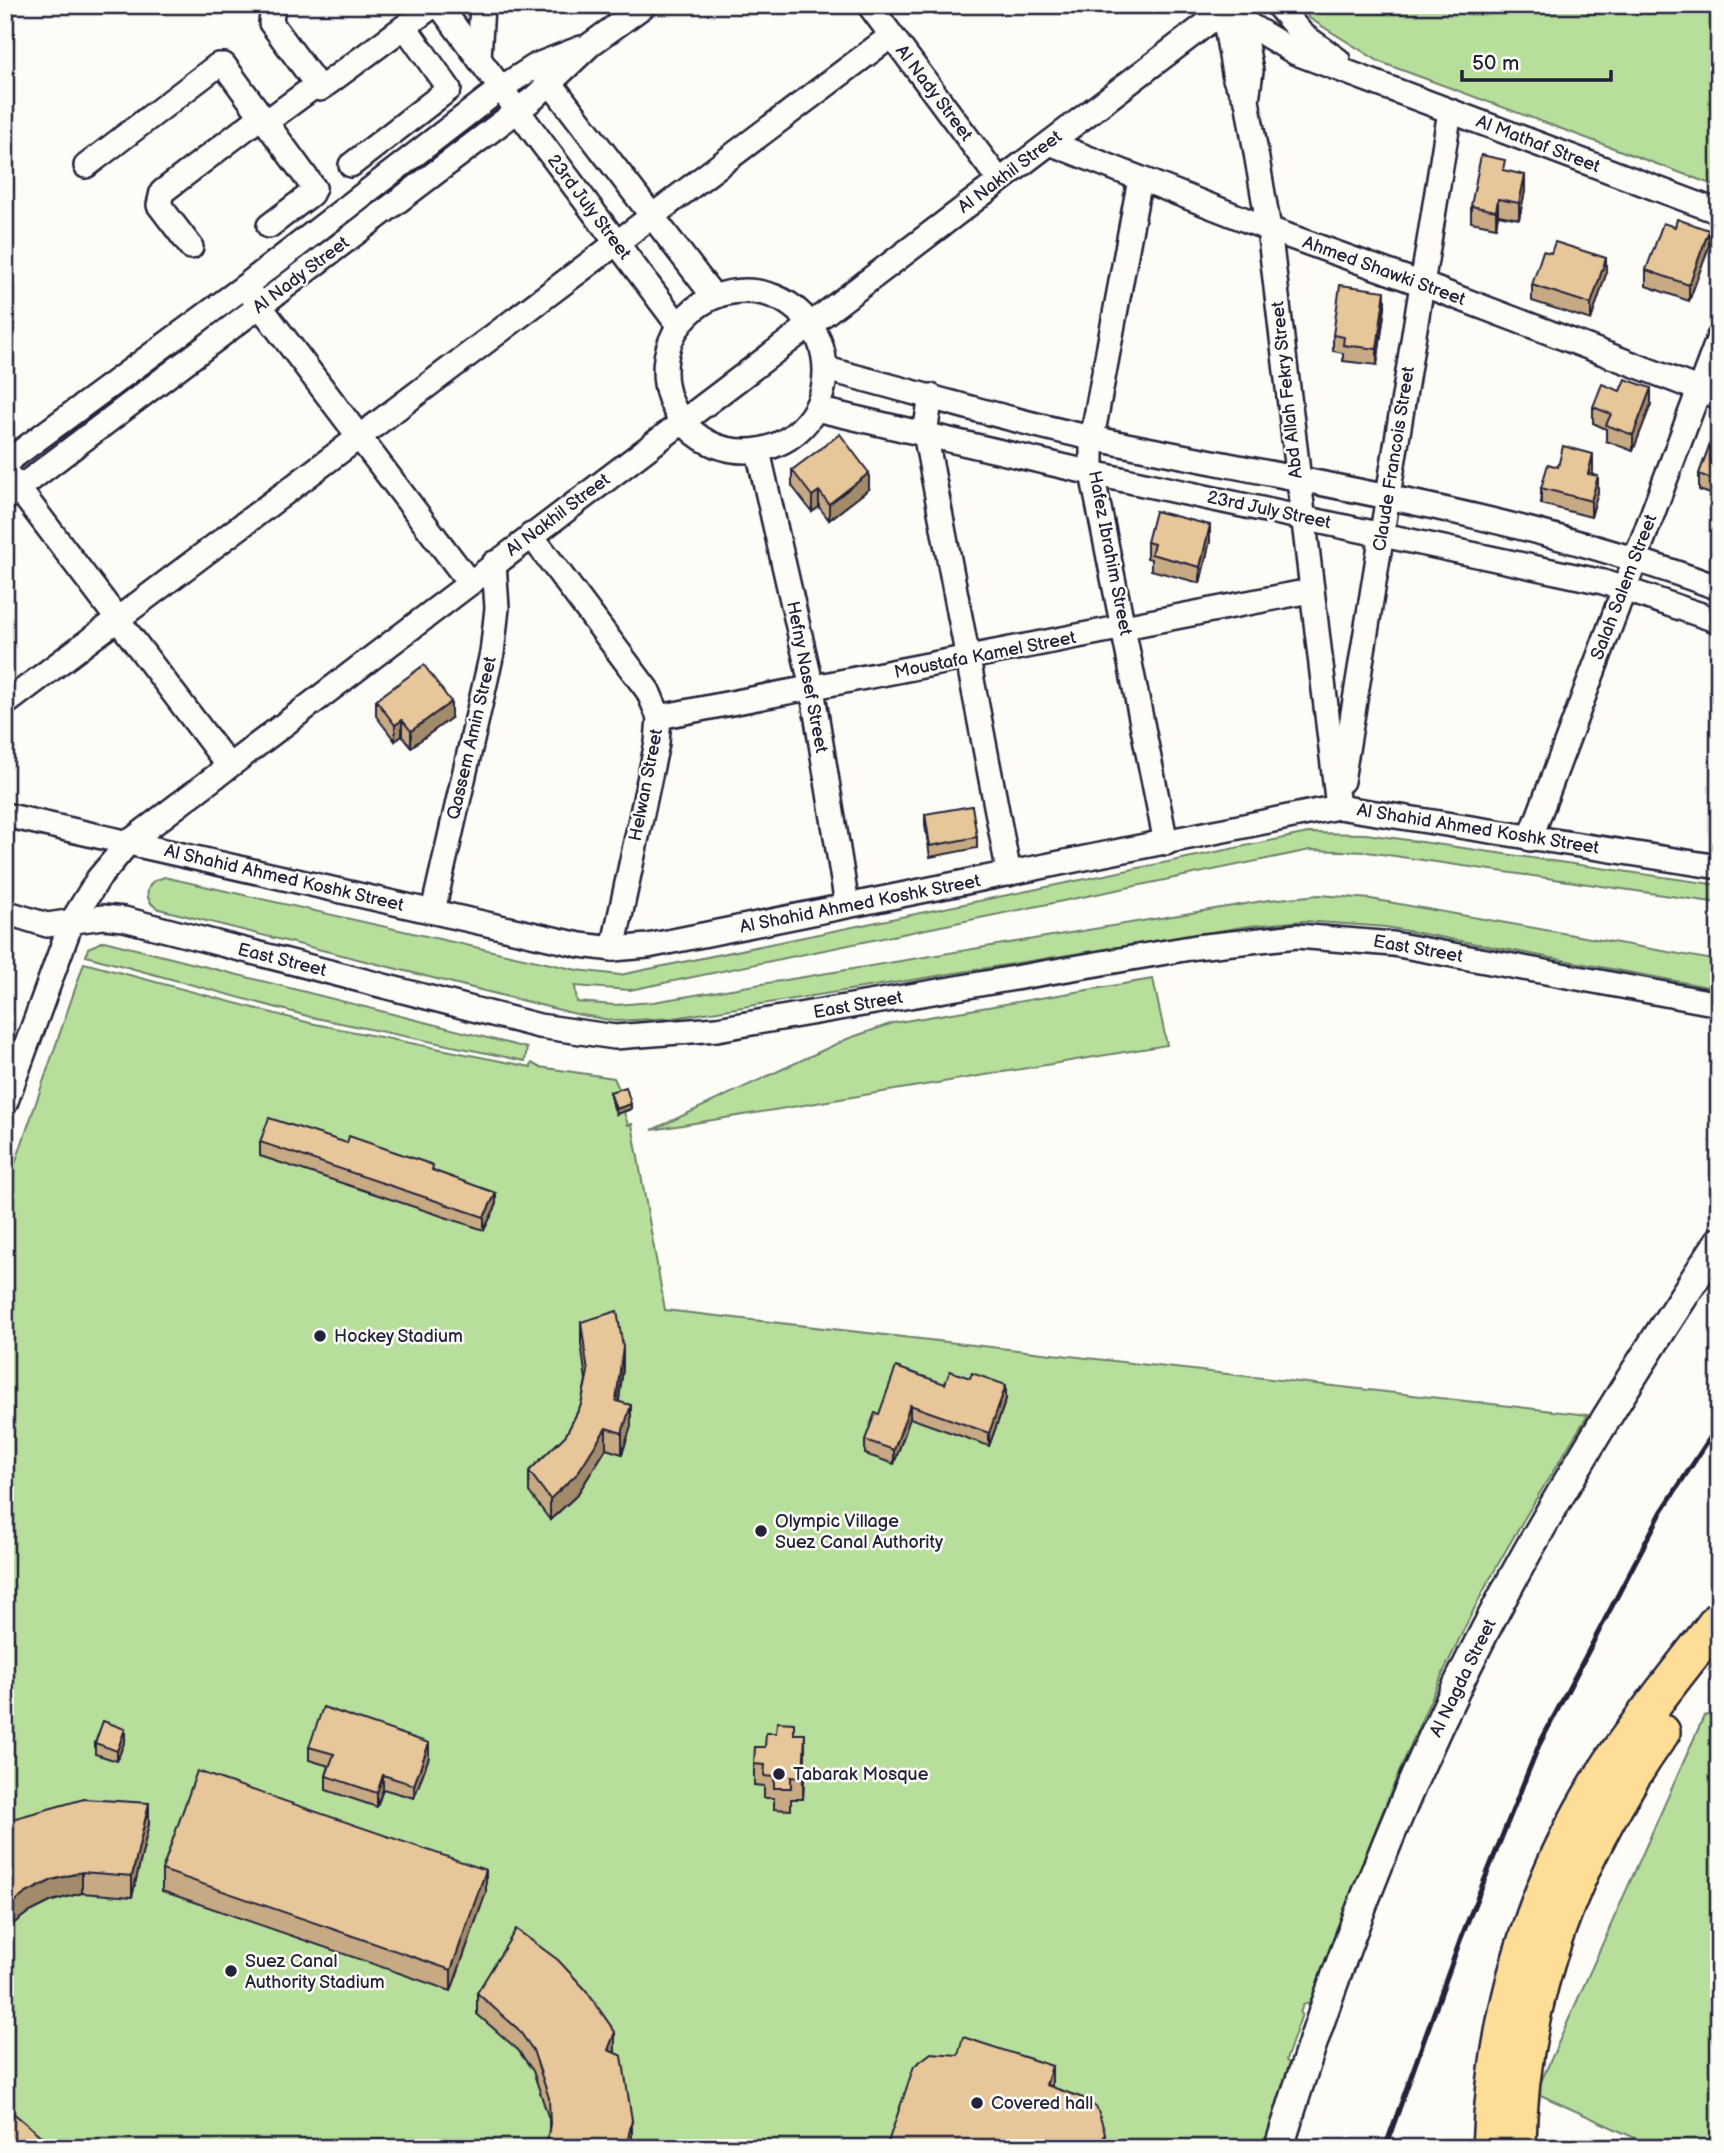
<svg xmlns="http://www.w3.org/2000/svg" width="1724" height="2153" font-family="'Balsamiq Sans',sans-serif">
	<style>
		.green { fill: #b7df9b; stroke: #6c806b; stroke-width: 2 }
		.lines { fill: none; stroke-linecap: round; stroke-linejoin: round }
		.minor-casing { stroke: #22223b; stroke-width: 28 }
		.tertiary-casing { stroke: #22223b; stroke-width: 33 }
		.primary-casing { stroke: #22223b; stroke-width: 40 }
		.minor { stroke: #fdfcf7; stroke-width: 23 }
		.tertiary { stroke: #fdfcf7; stroke-width: 28 }
		.primary { stroke: #fedd96; stroke-width: 35 }
		.rail { stroke: #22223b; stroke-width: 5 }
		.wall { fill: #c7aa84; stroke: #22223b; stroke-width: 2 }
		.shaded-wall { fill: #a28b6b; stroke: #22223b; stroke-width: 2 }
		.building { fill: #e7c699; stroke: #22223b; stroke-width: 2 }
		.poi-dot { fill: #22223b; stroke: #fdfcf7; stroke-width: 2.5 }
		.labels { text-anchor: middle; dominant-baseline: central; stroke-width: 5; stroke-linejoin: round; paint-order: stroke }
		.street-label { font-size: 18px; fill: #22223b; stroke: #fdfcf7 }
		.poi-label { font-size: 18px; fill: #22223b; stroke: #fdfcf7; text-anchor: start }
	</style>
	<rect width="100%" height="100%" fill="#fdfcf7"/>
	<filter id="ink" filterUnits="userSpaceOnUse"><feTurbulence type="fractalNoise" baseFrequency=".0143" numOctaves="2"/><feDisplacementMap in="SourceGraphic" scale="14" xChannelSelector="R" yChannelSelector="G"/><feConvolveMatrix kernelMatrix="1 2 1 2 8 2 1 2 1" color-interpolation-filters="sRGB"/></filter>
	<g filter="url(#ink)">
		<g class="green">
			<path d="M1300 5H1719V187L1380 62 1309 18Z"/>
			<path d="M1308 833 1366 834 1719 885V903L1367 852 1310 850 630 990 575 986 577 1002 615 1005 653 1002 1269 900 1319 895 1371 899 1719 961V989L1386 927 1304 921 1249 926 674 1018 615 1021 576 1014 159 909C147 903 144 893 152 882L164 877 577 970 620 975Z"/>
			<path d="M104 941 527 1048 525 1061 311 1017 86 956 88 948Z"/>
			<path d="M84 963 310 1023 531 1067 532 1063 539 1067 614 1078 621 1093 625 1092 631 1109 624 1112 628 1125 632 1124 665 1310 1588 1415C1540 1492 1492 1568 1454 1650 1399 1764 1353 1884 1310 2003L1303 2005 1300 2013 1302 2014 1286 2060 1290 2065 1264 2148H5V1193Z"/>
			<path d="M1153 979 1167 1045 652 1130 847 1039 893 1023Z"/>
			<path d="M1719 1713V2148H1657L1536 2093 1704 1716Z"/>
		</g>
		<g class="lines">
			<g class="minor-casing">
				<g id="minor">
					<path d="M273 5 271 23 320 89 434 5"/>
					<path d="M439 5 479 59 482 5"/>
					<path d="M869 5 999 180"/>
					<path d="M1277 5 1302 34 1338 60"/>
					<path d="M1224 15 1235 79 1247 100 1269 229 1338 807"/>
					<path d="M1244 22 1296 53 1719 212"/>
					<path d="M1244 35 1251 71 1247 100"/>
					<path d="M479 59 679 326"/>
					<path d="M542 72 714 297"/>
					<path d="M266 122 315 86"/>
					<path d="M1050 143 1269 229 1422 284 1719 397"/>
					<path d="M351 165 449 89 405 27"/>
					<path d="M86 166 218 65H224L314 188 311 194 269 226"/>
					<path d="M1140 179 1092 438V473L1166 843"/>
					<path d="M191 247 159 205 162 192 262 116"/>
					<circle cx="745" cy="371" r="80"/>
					<path d="M251 294 469 582"/>
					<path d="M826 369C916 392 1006 420 1097 439 1305 482 1519 514 1719 588"/>
					<path d="M931 396 925 433 1009 874"/>
					<path d="M816 409 1092 473 1603 582 1719 621"/>
					<path d="M758 451 812 688 847 905"/>
					<path d="M5 463 245 286 501 88 537 65 581 48"/>
					<path d="M9 476 228 765"/>
					<path d="M5 499 534 98 591 44 645 5"/>
					<path d="M531 535 648 691 659 717 657 743 613 949"/>
					<path d="M5 704 891 36"/>
					<path d="M659 717 1310 591"/>
					<path d="M1342 781 1450 111"/>
					<path d="M5 815 580 945 613 949 648 946 1338 807 1719 867"/>
					<path d="M1530 839 1719 337"/>
					<path d="M433 911 492 653 497 608 494 563"/>
					<path d="M5 912 47 925 103 917 124 919 539 1026 615 1037 717 1029 1196 947 1297 936 1393 944 1719 1004"/>
					<path d="M5 1104 71 923 98 879 128 843 1222 12"/>
				</g>
			</g>
			<g class="tertiary-casing">
				<path id="tertiary" d="M1279 2148C1339 1951 1415 1756 1514 1576 1577 1461 1647 1351 1719 1242"/>
			</g>
			<g class="primary-casing">
				<g id="primary">
					<path d="M1490 2148C1496 2010 1534 1879 1611 1763 1644 1713 1683 1667 1719 1619"/>
					<path d="M1518 2148C1519 1996 1575 1854 1662 1732"/>
				</g>
			</g>
			<use href="#minor" class="minor"/>
			<use href="#tertiary" class="tertiary"/>
			<use href="#primary" class="primary"/>
			<path class="rail" d="M1385 2148 1461 1938 1539 1745 1662 1511 1719 1424"/>
		</g>
		<g class="wall">
			<path d="M1505 171 1525 191 1519 219 1498 215 1496 227 1471 222V206Z"/>
			<path d="M1675 227 1709 246 1689 301 1646 286V270Z"/>
			<path d="M1606 274 1591 320 1532 301V285Z"/>
			<path d="M1385 307 1377 365 1343 361V353L1333 351V335Z"/>
			<path d="M1651 404 1633 451 1606 441V429L1593 423V407Z"/>
			<path d="M1719 419V497L1699 490V474Z"/>
			<path d="M1558 467 1593 470 1592 475 1598 492 1591 517 1541 504V488Z"/>
			<path d="M792 470 869 489 829 520 819 507 812 512 792 486Z"/>
			<path d="M1210 541 1200 583 1151 570V559L1147 558V542Z"/>
			<path d="M376 700 451 718 411 747 402 736 395 741 376 716Z"/>
			<path d="M925 814 977 837V848L930 857 925 825Z"/>
			<path d="M610 1092 631 1109 616 1114 610 1097Z"/>
			<path d="M260 1142 347 1143 433 1170 496 1206 484 1230 260 1156Z"/>
			<path d="M581 1322 623 1368 619 1401 631 1426 622 1454 606 1449 577 1495 550 1520 529 1492V1471L566 1435 581 1405 586 1380 581 1343Z"/>
			<path d="M945 1384 1006 1399 989 1446 910 1418 894 1464 865 1454V1440L879 1414Z"/>
			<path d="M125 1740 117 1761 95 1754V1743Z"/>
			<path d="M309 1747 429 1757 414 1798 383 1789 377 1807 326 1790V1776L329 1766 309 1760Z"/>
			<path d="M765 1747 805 1755 803 1799H791V1810L774 1809V1798H764V1786L754 1785V1764Z"/>
			<path d="M5 1821 149 1824 132 1897 82 1893 52 1901 26 1914 5 1930Z"/>
			<path d="M162 1870 486 1892 451 1991 162 1891Z"/>
			<path d="M477 1993 615 2053 632 2141 631 2148H546L549 2129V2119L533 2071 518 2050 477 2014Z"/>
		</g>
		<g class="shaded-wall">
			<path d="M1525 175V191L1519 219V203Z"/>
			<path d="M1498 199V215L1496 227V211Z"/>
			<path d="M1709 230V246L1689 301V285Z"/>
			<path d="M1606 258V274L1591 320V304Z"/>
			<path d="M1385 291V307L1377 365V349Z"/>
			<path d="M1651 388V404L1633 451V435Z"/>
			<path d="M1593 454V470L1588 490V474Z"/>
			<path d="M869 473V489L829 520V504Z"/>
			<path d="M1598 476V492L1591 517V501Z"/>
			<path d="M819 491V507L812 512V496Z"/>
			<path d="M1210 525V541L1200 583V567Z"/>
			<path d="M451 702V718L411 747V731Z"/>
			<path d="M402 720V736L395 741V725Z"/>
			<path d="M631 1104V1109L616 1114V1109Z"/>
			<path d="M496 1193V1206L484 1230V1217Z"/>
			<path d="M623 1347V1368L616 1422V1401Z"/>
			<path d="M1006 1385V1399L989 1446V1433Z"/>
			<path d="M631 1405V1426L622 1454V1433Z"/>
			<path d="M910 1405V1418L894 1464V1450Z"/>
			<path d="M606 1428V1449L577 1495 550 1520V1499Z"/>
			<path d="M125 1729V1740L117 1761V1751Z"/>
			<path d="M805 1734V1755L803 1799V1778Z"/>
			<path d="M429 1743V1757L414 1798V1785Z"/>
			<path d="M383 1775V1789L377 1807V1793Z"/>
			<path d="M149 1803V1824L132 1897V1876Z"/>
			<path d="M486 1870V1892L451 1991V1970Z"/>
			<path d="M82 1872V1893L52 1901 26 1914 5 1930V1909L26 1893 52 1880Z"/>
			<path d="M615 2032V2053L608 2050Z"/>
			<path d="M1052 2066V2087L1046 2085Z"/>
			<path d="M632 2120V2141L631 2148H626Z"/>
			<path d="M1105 2133V2148H1100Z"/>
			<path d="M43 2138V2148H36Z"/>
		</g>
		<g class="building">
			<path d="M1481 155 1505 160 1503 170 1525 175 1519 203 1498 199 1496 211 1471 206Z"/>
			<path d="M1677 219 1709 230 1689 285 1646 270 1663 223 1675 227Z"/>
			<path d="M1555 242 1606 258 1591 304 1532 285 1543 251 1551 253Z"/>
			<path d="M1340 285 1385 291 1377 349 1343 345 1344 337 1333 335Z"/>
			<path d="M1625 379 1651 388 1633 435 1606 425 1611 414 1593 407 1602 384 1620 391Z"/>
			<path d="M1719 419V482L1699 474Z"/>
			<path d="M840 434 869 473 829 504 819 491 812 496 792 470Z"/>
			<path d="M1563 446 1593 454 1588 474 1598 476 1591 501 1541 488 1548 464 1558 467Z"/>
			<path d="M1155 511 1210 525 1200 567 1151 554 1154 544 1147 542Z"/>
			<path d="M424 665 451 702 411 731 402 720 395 725 376 700Z"/>
			<path d="M972 806 977 837 930 846 925 814Z"/>
			<path d="M626 1087 631 1104 616 1109 610 1092Z"/>
			<path d="M269 1118 347 1143 349 1136 433 1165 432 1170 496 1193 484 1217 260 1142Z"/>
			<path d="M617 1311 623 1347 616 1401 631 1405 622 1433 606 1428 577 1474 550 1499 529 1471 566 1435 581 1405 588 1372 581 1322Z"/>
			<path d="M896 1367 945 1384 950 1371 970 1378 972 1373 1006 1385 989 1433 910 1405 894 1450 865 1440 875 1413 879 1414Z"/>
			<path d="M323 1707 429 1743 414 1785 383 1775 377 1793 326 1776 334 1754 309 1747Z"/>
			<path d="M103 1721 125 1729 117 1751 95 1743Z"/>
			<path d="M777 1722 794 1723V1734H805L803 1778 791 1777V1788H774V1777L764 1776 765 1765 754 1764 755 1747H765L766 1733H776Z"/>
			<path d="M197 1771 486 1870 451 1970 162 1870Z"/>
			<path d="M84 1799 149 1803 132 1876 82 1872 52 1880 26 1893 5 1909V1821Z"/>
			<path d="M516 1929 558 1960 585 1989 615 2032 608 2050 622 2056 632 2120 626 2148H546L550 2124 549 2098 533 2050 518 2029 477 1993Z"/>
			<path d="M963 2037 1052 2066 1046 2085 1083 2098 1097 2108 1105 2133 1100 2148H886L914 2066 931 2053 958 2055Z"/>
			<path d="M5 2106 43 2138 36 2148H5Z"/>
		</g>
	</g>
	<g class="poi-dot">
		<circle cx="320" cy="1336" r="7"/>
		<circle cx="761" cy="1531" r="7"/>
		<circle cx="779" cy="1774" r="7"/>
		<circle cx="231" cy="1971" r="7"/>
		<circle cx="977" cy="2103" r="7"/>
	</g>
	<g class="labels">
		<g class="street-label">
			<text transform="translate(934 93) rotate(53)">Al Nady Street</text>
			<text transform="translate(1538 144) rotate(21)">Al Mathaf Street</text>
			<text transform="translate(1010 172) rotate(-37)">Al Nakhil Street</text>
			<text transform="translate(589 207) rotate(53)">23rd July Street</text>
			<text transform="translate(1384 271) rotate(20)">Ahmed Shawki Street</text>
			<text transform="translate(301 275) rotate(-37)">Al Nady Street</text>
			<text transform="translate(1287 390) rotate(-96)">Abd Allah Fekry Street</text>
			<text transform="translate(1394 459) rotate(-81)">Claude Francois Street</text>
			<text transform="translate(1269 510) rotate(12)">23rd July Street</text>
			<text transform="translate(558 515) rotate(-37)">Al Nakhil Street</text>
			<text transform="translate(1110 553) rotate(79)">Hafez Ibrahim Street</text>
			<text transform="translate(1624 587) rotate(-69)">Salah Salem Street</text>
			<text transform="translate(985 655) rotate(-11)">Moustafa Kamel Street</text>
			<text transform="translate(807 677) rotate(79)">Hefny Nasef Street</text>
			<text transform="translate(472 738) rotate(-77)">Qassem Amin Street</text>
			<text transform="translate(646 785) rotate(-79)">Helwan Street</text>
			<text transform="translate(1478 829) rotate(9)">Al Shahid Ahmed Koshk Street</text>
			<text transform="translate(284 878) rotate(13)">Al Shahid Ahmed Koshk Street</text>
			<text transform="translate(860 904) rotate(-11)">Al Shahid Ahmed Koshk Street</text>
			<text transform="translate(1418 949) rotate(10)">East Street</text>
			<text transform="translate(282 960) rotate(14)">East Street</text>
			<text transform="translate(858 1005) rotate(-10)">East Street</text>
			<text transform="translate(1463 1678) rotate(-64)">Al Nagda Street</text>
		</g>
		<g class="poi-label">
			<text x="334" y="1336">Hockey Stadium</text>
			<text x="775" y="1521">Olympic Village<tspan x="775" dy="21">Suez Canal Authority</tspan></text>
			<text x="793" y="1774">Tabarak Mosque</text>
			<text x="245" y="1961">Suez Canal<tspan x="245" dy="21">Authority Stadium</tspan></text>
			<text x="991" y="2103">Covered hall</text>
		</g>
	</g>
	<rect width="1724" height="2153" fill="none" stroke="#fdfcf7" stroke-width="28"/>
	<rect x="14" y="14" width="1696" height="2125" fill="none" stroke="#22223b" stroke-width="2.5" filter="url(#ink)"/>
	<path d="M1462 70v10h149v-10" fill="none" stroke="#22223b" stroke-width="3.5"/>
	<text x="1472" y="70" font-size="21" fill="#22223b" stroke="#fdfcf7" stroke-width="5" paint-order="stroke">50 m</text>
</svg>
